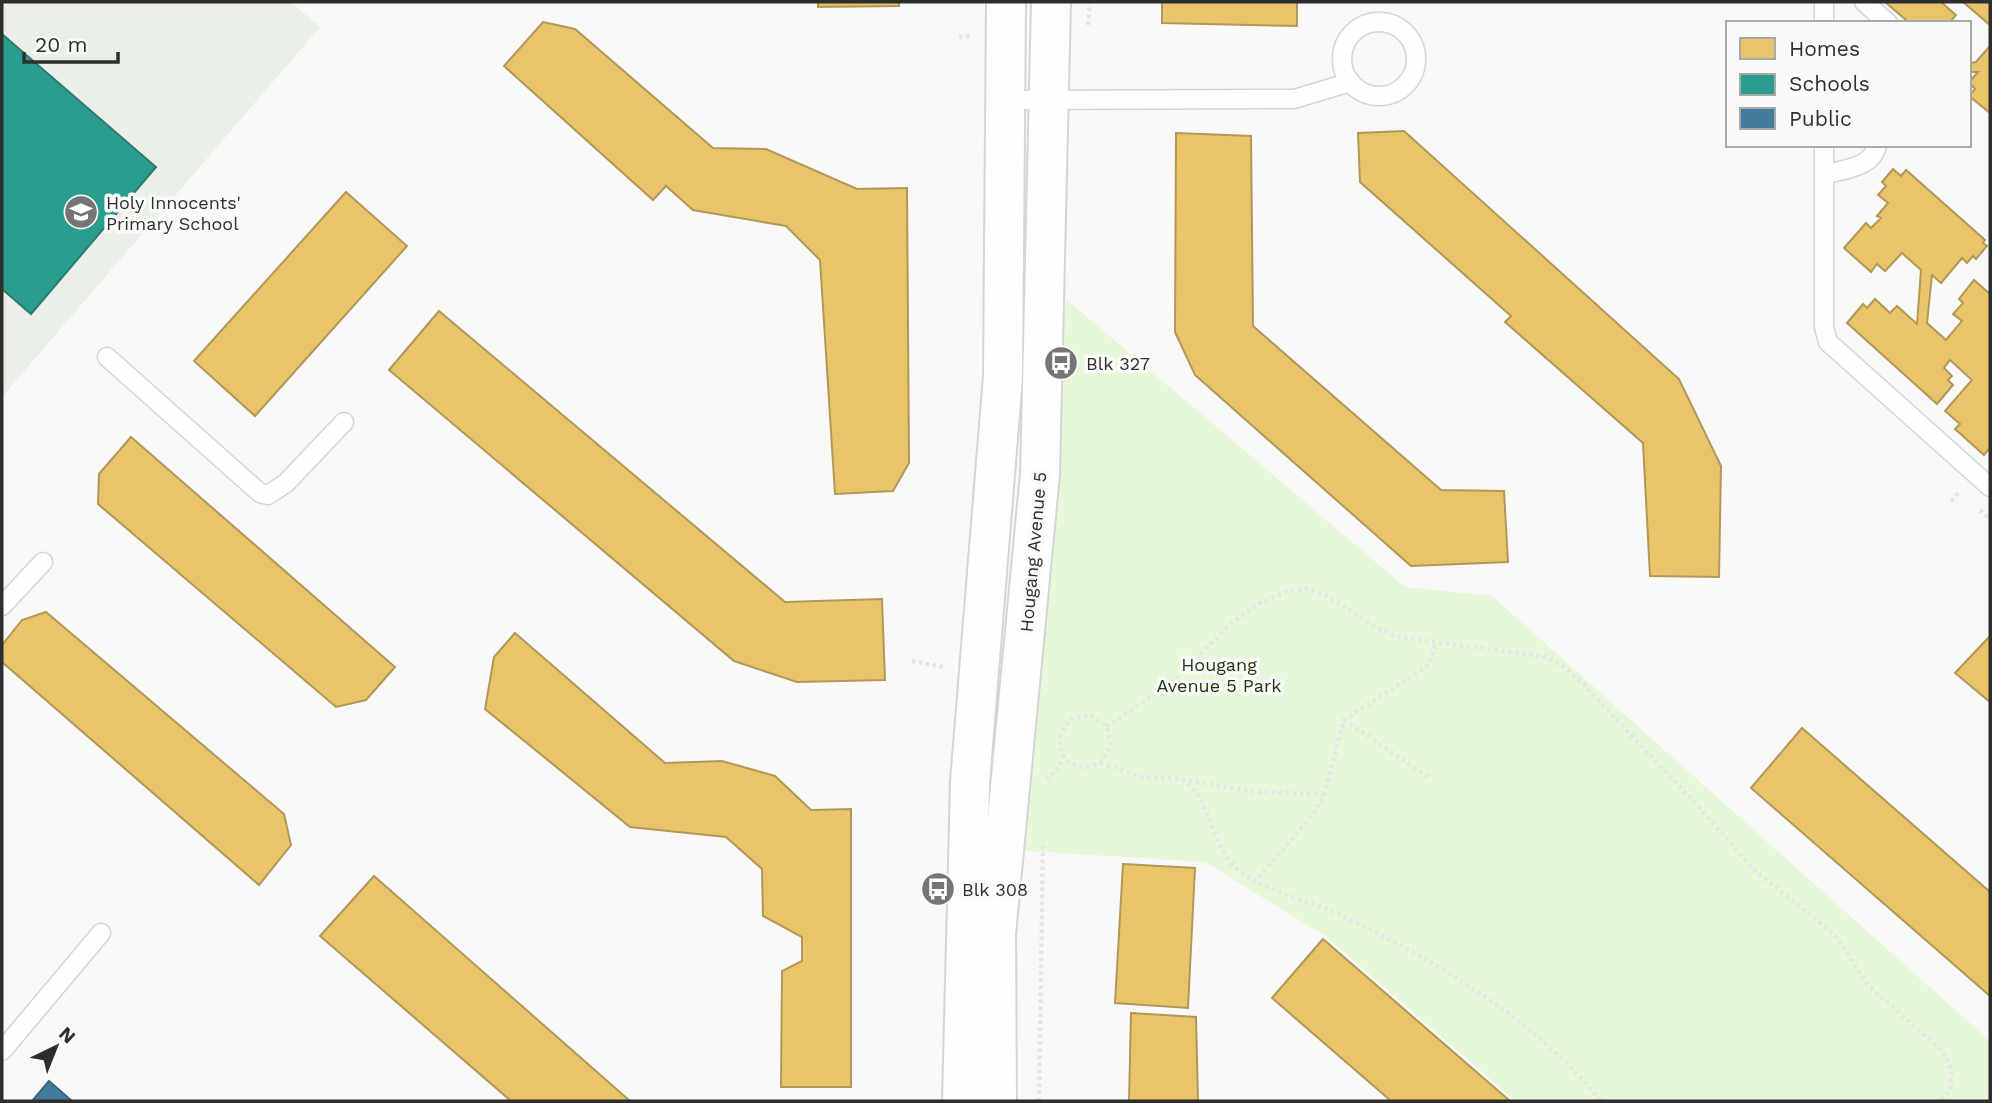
<svg xmlns="http://www.w3.org/2000/svg" width="1992" height="1103" font-family="'Work Sans',sans-serif">
	<style>
		.built { fill: #eaefe8 }
		.green { fill: #e6f8d9 }
		.homes { fill: #e9c46a; stroke: #b19758; stroke-width: 2 }
		.schools { fill: #2a9d8f; stroke: #2b7c72; stroke-width: 2 }
		.public { fill: #457b9d; stroke: #3e647b; stroke-width: 2 }
		.lines { fill: none; stroke-linecap: round; stroke-linejoin: round }
		.service-casing { stroke: #d4d5d4; stroke-width: 21 }
		.tertiary-casing { stroke: #d4d5d4; stroke-width: 42 }
		.path { stroke: #e5e5e4; stroke-width: 4.5; stroke-dasharray: 3.5 3.5; stroke-linecap: butt }
		.service { stroke: #fefefe; stroke-width: 18 }
		.tertiary { stroke: #fefefe; stroke-width: 38 }
		.labels { text-anchor: middle; dominant-baseline: central; stroke-width: 7; stroke-linejoin: round; paint-order: stroke }
		.poi-label { font-size: 18px; fill: #2e2f2d; stroke: #f8fbf7; text-anchor: start }
		.street-label { font-size: 18px; fill: #2e2f2d; stroke: #f8fbf7 }
		.park-label { font-size: 18px; fill: #1f310f; stroke: #f8fbf7 }
	</style>
	<rect width="100%" height="100%" fill="#f9faf8"/>
	<path class="built" d="M2 2H291L320 27 2 397Z"/>
	<path class="green" d="M1066 299 1405 587 1492 596 1990 1041V1101H1515L1325 936 1205 862 1014 850Z"/>
	<g class="homes">
		<path d="M818 2H899V6L818 7Z"/>
		<path d="M1162 2H1297V26L1162 23Z"/>
		<path d="M1885 2H1941L1956 15 1949 23H1904L1906 20Z"/>
		<path d="M1963 2H1990V25Z"/>
		<path d="M543 22 575 29 713 148 766 149 857 189 907 188 909 463 893 491 835 494 820 260 786 226 693 210 666 186 653 200 504 66Z"/>
		<path d="M1990 46V113L1969 96 1975 89 1969 82 1978 72H1969V63L1976 62Z"/>
		<path d="M1404 131 1679 379 1721 466 1719 577 1650 576 1643 443 1505 322 1511 316 1360 182 1358 133Z"/>
		<path d="M1176 133 1251 136 1253 326 1441 490 1504 491 1508 562 1411 566 1195 375 1175 332Z"/>
		<path d="M1893 169 1901 176 1906 170 1985 240 1983 243 1987 246 1976 259 1973 256 1967 263 1962 258 1941 283 1932 275 1927 323 1946 340 1962 321 1953 314 1963 303 1959 299 1974 280 1990 294V448L1984 455 1955 429 1960 424 1945 411 1972 380 1950 360 1944 368 1952 376 1948 380 1953 385 1937 404 1847 323 1863 304 1867 308 1875 299 1890 313 1897 306 1917 324 1921 270 1902 253 1885 271 1877 264 1871 272 1844 248 1866 223 1871 228 1881 218 1877 216 1888 203 1878 195 1886 186 1882 182Z"/>
		<path d="M346 192 407 246 255 416 194 361Z"/>
		<path d="M439 311 785 602 882 599 885 680 797 682 734 661 389 370Z"/>
		<path d="M131 437 395 667 366 700 336 707 98 504 99 474Z"/>
		<path d="M46 612 284 814 291 845 259 885 2 662V645L22 620Z"/>
		<path d="M515 633 665 763 722 761 775 776 811 810 851 809V1087H781L782 971 802 961V937L763 916 762 869 726 837 630 827 485 709 494 657Z"/>
		<path d="M1990 636V702L1955 673Z"/>
		<path d="M1802 728 1990 892V996L1751 788Z"/>
		<path d="M1123 864 1195 868 1188 1008 1115 1003Z"/>
		<path d="M374 876 630 1101H511L320 936Z"/>
		<path d="M1323 939 1510 1101H1391L1272 998Z"/>
		<path d="M1131 1013 1196 1017 1198 1101H1129Z"/>
	</g>
	<path class="schools" d="M2 34 156 167 31 314 2 289Z"/>
	<path class="public" d="M49 1081 72 1101H32Z"/>
	<g class="lines">
		<g class="service-casing">
			<g id="service">
				<path d="M1864 2 1888 23"/>
				<circle cx="1379" cy="59" r="37"/>
				<path d="M1824 23V2"/>
				<path d="M1007 100 1294 99 1351 82"/>
				<path d="M1824 145V327L1828 342 1990 487"/>
				<path d="M1824 175C1843 169 1873 168 1877 145"/>
				<path d="M107 357 260 493 268 495 286 483 344 422"/>
				<path d="M2 606 43 562"/>
				<path d="M2 1051 101 933"/>
			</g>
		</g>
		<g class="tertiary-casing">
			<g id="tertiary">
				<path d="M962 1101 970 782 1003 376 1006 2"/>
				<path d="M997 1101 996 934 1040 474 1051 2"/>
			</g>
		</g>
		<g class="path">
			<path d="M1088 25 1090 2"/>
			<path d="M959 37 972 36"/>
			<path d="M1951 501 1959 492"/>
			<path d="M1980 510 1990 519"/>
			<path d="M912 661 944 667"/>
			<path d="M1344 720 1428 777"/>
			<path d="M1107 727 1176 679 1229 625 1260 603 1288 591 1308 589 1324 594 1379 629 1399 637 1546 657 1564 667 1583 684 1699 807 1752 868 1834 934 1867 984 1943 1052 1952 1071 1950 1089 1941 1101"/>
			<path d="M1100 763 1111 746 1107 727 1090 715 1071 719C1055 734 1055 763 1082 767 1089 768 1095 763 1102 764 1117 766 1132 776 1148 778 1160 779 1172 775 1184 781 1213 798 1208 849 1242 873 1269 893 1309 900 1339 914 1433 959 1535 1019 1601 1101"/>
			<path d="M1182 779 1248 791 1324 795"/>
			<path d="M1046 780 1059 768 1063 756"/>
			<path d="M1254 882 1312 816 1324 795 1344 720 1429 665 1436 643"/>
			<path d="M1039 1101 1043 841"/>
		</g>
		<use href="#service" class="service"/>
		<use href="#tertiary" class="tertiary"/>
	</g>
	<defs>
		<g id="school-disc" transform="scale(1.75)"><circle r="9.5" fill="#757674" stroke="#f8fbf7"/><path d="M0-5L7-2L0 1L-7-2ZM-4 1L0 2.5L4 1V4Q0 6-4 4Z" fill="#fff"/></g>
		<g id="bus-disc" transform="scale(1.75)"><circle r="9.5" fill="#757674" stroke="#f8fbf7"/><path d="M-5-6H5V4H4V6H2V4H-2V6H-4V4H-5ZM-3.5-4V0h7V-4ZM-3.5 1.2v1.5H-2V1.2ZM2 1.2v1.5H3.5V1.2Z" fill="#fff"/></g>
	</defs>
	<g fill-rule="evenodd">
		<use href="#school-disc" x="81" y="212"/>
		<use href="#bus-disc" x="1061" y="363"/>
		<use href="#bus-disc" x="938" y="889"/>
	</g>
	<g class="labels">
		<g class="poi-label">
			<text x="106" y="202">Holy Innocents'<tspan x="106" dy="21">Primary School</tspan></text>
			<text x="1086" y="363">Blk 327</text>
			<text x="962" y="889">Blk 308</text>
		</g>
		<g class="street-label">
			<text transform="translate(1033 552) rotate(-85)">Hougang Avenue 5</text>
		</g>
		<g class="park-label">
			<text x="1219" y="664">Hougang<tspan x="1219" dy="21">Avenue 5 Park</tspan></text>
		</g>
	</g>
	<rect width="1992" height="1103" fill="none" stroke="#2e2f2d" stroke-width="7"/>
	<rect x="1726" y="21" width="245" height="126" fill="#f8fbf7" stroke="#a7a9a6" stroke-width="2"/>
	<rect x="1740" y="38" width="35" height="21" fill="#e9c46a" stroke="#a7a9a6" stroke-width="2"/>
	<text x="1789" y="56" font-size="21" fill="#2e2f2d">Homes</text>
	<rect x="1740" y="74" width="35" height="21" fill="#2a9d8f" stroke="#a7a9a6" stroke-width="2"/>
	<text x="1789" y="91" font-size="21" fill="#2e2f2d">Schools</text>
	<rect x="1740" y="108" width="35" height="21" fill="#457b9d" stroke="#a7a9a6" stroke-width="2"/>
	<text x="1789" y="126" font-size="21" fill="#2e2f2d">Public</text>
	<g transform="translate(56 1047) rotate(43)" stroke="#f8fbf7" stroke-width="5" paint-order="stroke">
	<path d="M0-5L12 26L0 18L-12 26Z" fill="#2e2f2d"/>
	<text y="-10" font-size="19" font-weight="bold" text-anchor="middle" fill="#2e2f2d">N</text>
	</g>
	<path d="M24 52v10h94v-10" fill="none" stroke="#2e2f2d" stroke-width="3.5"/>
	<text x="35" y="52" font-size="21" fill="#2e2f2d" stroke="#f8fbf7" stroke-width="5" paint-order="stroke">20 m</text>
</svg>
